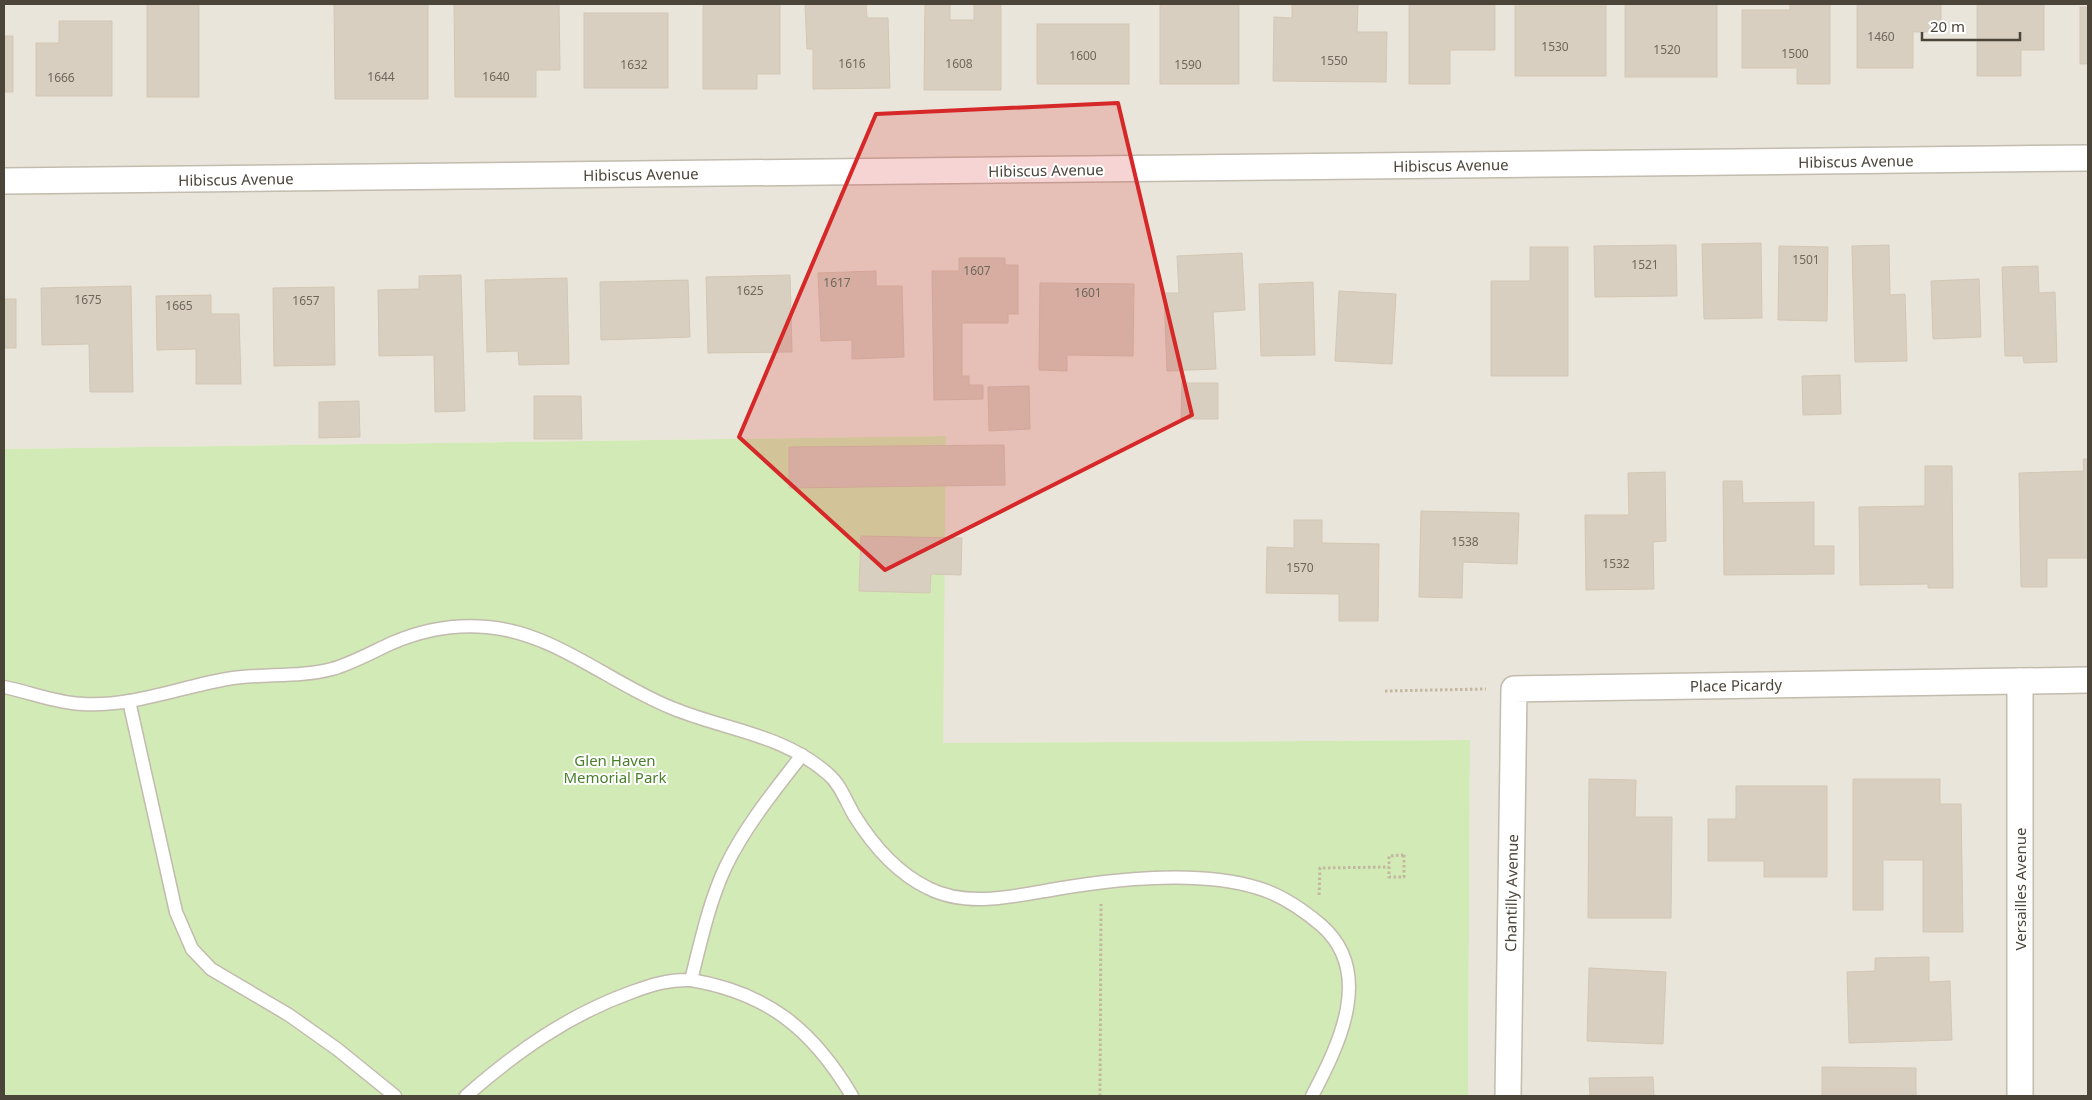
<svg xmlns="http://www.w3.org/2000/svg" width="2092" height="1100" font-family="'Noto Sans',sans-serif">
	<style>
		.residential { fill: #eae5da }
		.green { fill: #d2eab5 }
		.building { fill: #d8cfc1; stroke: #d3c7b4 }
		.lines { fill: none; stroke-linecap: round; stroke-linejoin: round }
		.lane-casing { stroke: #c2bbae; stroke-width: 15 }
		.street-casing { stroke: #c2bbae; stroke-width: 28 }
		.path { stroke: #c4b79f; stroke-width: 3; stroke-dasharray: 2.5 2.5; stroke-linecap: butt }
		.lane { stroke: #fff; stroke-width: 12 }
		.street { stroke: #fff; stroke-width: 25 }
		.marked { fill: #d62828; fill-opacity: 0.2; stroke: #d62828; stroke-width: 4; stroke-linejoin: round }
		.labels { text-anchor: middle; dominant-baseline: central; stroke-width: 4; stroke-linejoin: round; paint-order: stroke }
		.number-label { font-size: 12px; fill: #6e675b }
		.street-label { font-size: 15px; fill: #4b4439; stroke: #fff }
		.park-label { font-size: 15px; fill: #4a7f2a; stroke: #fff }
	</style>
	<rect width="100%" height="100%" fill="#f6f3ec"/>
	<path class="residential" d="M4 4H2088V1096H1468L1470 740 942 743 946 436 4 449Z"/>
	<path class="green" d="M946 436 943 743 1470 740 1468 1096H4V449Z"/>
	<g class="building">
		<rect x="147" y="4" width="52" height="93"/>
		<path d="M334 4H428V99H335Z"/>
		<path d="M454 4H559L560 70H536V97H455Z"/>
		<path d="M703 4H780V74H757V89H703Z"/>
		<path d="M805 4H866L867 18H888L890 88 813 89V49H807Z"/>
		<path d="M925 4H950V20H974V4H1001V90H924Z"/>
		<rect x="1160" y="4" width="79" height="80"/>
		<path d="M1292 4H1358L1357 32H1387L1386 82 1273 81 1274 17 1292 18Z"/>
		<path d="M1409 4H1495V50H1450V84H1409Z"/>
		<rect x="1625" y="4" width="92" height="73"/>
		<path d="M1790 4H1830V84H1797V68H1742V10H1790Z"/>
		<path d="M1857 4H1941V32H1913V68H1857Z"/>
		<path d="M1977 4H2044V50H2021V76H1977Z"/>
		<rect x="1515" y="6" width="91" height="70"/>
		<rect x="2080" y="7" width="8" height="57"/>
		<rect x="584" y="13" width="84" height="75"/>
		<path d="M59 21H112V96H36V43H59Z"/>
		<rect x="1037" y="24" width="92" height="60"/>
		<rect x="4" y="36" width="9" height="56"/>
		<path d="M1761 243 1762 318 1704 319 1702 244Z"/>
		<path d="M1676 245 1677 296 1595 297 1594 246Z"/>
		<path d="M1889 245 1890 295 1905 294 1907 361 1855 362 1852 246Z"/>
		<path d="M1779 246 1828 247 1827 321 1778 320Z"/>
		<path d="M1530 247H1568V376H1491V281H1530Z"/>
		<path d="M1242 253 1245 310 1213 312 1216 369 1167 371 1164 293H1179L1177 256Z"/>
		<path d="M959 258H1005V265H1018V314H1008V323H962V376H969V385H983V399L934 400 932 271H959Z"/>
		<path d="M2038 266 2039 293 2055 292 2057 362 2024 363 2023 356H2005L2002 267Z"/>
		<path d="M876 271V286H902L904 357 852 359V340L821 341 818 273Z"/>
		<path d="M461 275 465 411 435 412 434 355 379 356 378 290 419 289V276Z"/>
		<path d="M790 275 792 352 708 353 706 277Z"/>
		<path d="M567 278 569 364 519 365 518 351 487 352 485 280Z"/>
		<path d="M1979 279 1981 337 1933 339 1931 281Z"/>
		<path d="M688 280 690 337 601 340 600 282Z"/>
		<path d="M1313 282 1315 355 1261 356 1259 284Z"/>
		<path d="M1040 283 1134 284 1133 356 1067 355V371L1039 370Z"/>
		<path d="M131 286 133 392H90L89 344 42 345 41 288Z"/>
		<path d="M334 287 335 365 274 366 273 288Z"/>
		<path d="M1339 291 1396 294 1392 364 1335 361Z"/>
		<path d="M211 295V314H239L241 384H196V349L157 350 156 296Z"/>
		<rect x="4" y="299" width="12" height="49"/>
		<path d="M1840 375 1841 414 1803 415 1802 376Z"/>
		<path d="M1182 383H1218V419H1181Z"/>
		<path d="M1029 386 1030 429 989 431 988 387Z"/>
		<path d="M534 396H581L582 439H534Z"/>
		<path d="M359 401 360 437 319 438V402Z"/>
		<path d="M1004 445 1005 485 789 488V447Z"/>
		<path d="M2083 459H2088V558H2047V587H2021L2019 473 2084 471Z"/>
		<path d="M1925 466H1952L1953 588H1928V584L1860 585 1859 507 1925 506Z"/>
		<path d="M1665 472 1666 541 1653 542 1654 589 1586 590 1585 515H1629L1628 473Z"/>
		<path d="M1723 481H1742L1743 503 1814 502V546H1834V574L1724 575Z"/>
		<path d="M1421 511 1519 513 1517 564 1463 562 1462 598 1419 597Z"/>
		<path d="M1294 520H1322V543L1379 544 1378 621H1339V594L1266 593 1267 547 1294 548Z"/>
		<path d="M861 536 962 538 961 575 931 574 930 593 859 591Z"/>
		<path d="M1589 779 1636 780 1635 817H1672L1671 918H1588Z"/>
		<path d="M1853 779H1940V804H1961L1963 932H1923V860H1883V910H1853Z"/>
		<path d="M1736 786H1827V877H1764V861H1708V819H1736Z"/>
		<path d="M1929 957V982L1950 981 1952 1040 1849 1043 1847 972 1875 971V958Z"/>
		<path d="M1589 968 1666 972 1663 1044 1587 1041Z"/>
		<path d="M1822 1067 1916 1068V1096H1822Z"/>
		<path d="M1653 1077 1654 1096H1590L1589 1078Z"/>
	</g>
	<g class="lines">
		<g class="lane-casing">
			<g id="lane">
				<path d="M4 687C30 692 56 703 83 704 132 707 180 687 227 679 262 673 298 678 332 669 353 663 372 652 392 643 422 630 454 624 487 627 556 633 609 683 672 708 725 730 783 734 828 774 840 784 846 801 854 815 872 844 897 873 928 888 967 908 1015 896 1056 889 1115 879 1200 870 1258 888 1282 895 1302 909 1321 925 1375 972 1339 1045 1312 1096"/>
				<path d="M129 701 176 912 192 949 211 969 289 1015 337 1049 395 1096"/>
				<path d="M691 980C768 993 813 1030 852 1096"/>
				<path d="M466 1096C516 1052 568 1015 632 992 651 985 670 979 691 980 701 941 709 902 726 866 746 825 775 790 802 755"/>
			</g>
		</g>
		<g class="street-casing">
			<g id="street">
				<path d="M4 181 2088 158"/>
				<path d="M1508 1096 1514 689 2088 680"/>
				<path d="M2020 1096V681"/>
			</g>
		</g>
		<g class="path">
			<path d="M1385 691 1486 689"/>
			<path d="M1404 855V877H1389V856Z"/>
			<path d="M1319 895 1320 868 1389 867"/>
			<path d="M1100 1096 1101 904"/>
		</g>
		<use href="#lane" class="lane"/>
		<use href="#street" class="street"/>
	</g>
	<path class="marked" d="M1118 103 1192 415 885 570 739 437 876 114Z"/>
	<g class="labels">
		<g class="number-label">
			<text x="1881" y="36">1460</text>
			<text x="1555" y="46">1530</text>
			<text x="1667" y="49">1520</text>
			<text x="1795" y="53">1500</text>
			<text x="1083" y="55">1600</text>
			<text x="1334" y="60">1550</text>
			<text x="852" y="63">1616</text>
			<text x="959" y="63">1608</text>
			<text x="634" y="64">1632</text>
			<text x="1188" y="64">1590</text>
			<text x="381" y="76">1644</text>
			<text x="496" y="76">1640</text>
			<text x="61" y="77">1666</text>
			<text x="1806" y="259">1501</text>
			<text x="1645" y="264">1521</text>
			<text x="977" y="270">1607</text>
			<text x="837" y="282">1617</text>
			<text x="750" y="290">1625</text>
			<text x="1088" y="292">1601</text>
			<text x="88" y="299">1675</text>
			<text x="306" y="300">1657</text>
			<text x="179" y="305">1665</text>
			<text x="1465" y="541">1538</text>
			<text x="1616" y="563">1532</text>
			<text x="1300" y="567">1570</text>
		</g>
		<g class="street-label">
			<text transform="translate(1856 161) rotate(-1)">Hibiscus Avenue</text>
			<text transform="translate(1451 165) rotate(-1)">Hibiscus Avenue</text>
			<text transform="translate(1046 170) rotate(-1)">Hibiscus Avenue</text>
			<text transform="translate(641 174) rotate(-1)">Hibiscus Avenue</text>
			<text transform="translate(236 179) rotate(-1)">Hibiscus Avenue</text>
			<text transform="translate(1736 685) rotate(-1)">Place Picardy</text>
			<text transform="translate(2020 889) rotate(-90)">Versailles Avenue</text>
			<text transform="translate(1511 893) rotate(-89)">Chantilly Avenue</text>
		</g>
		<g class="park-label">
			<text x="615" y="760">Glen Haven<tspan x="615" dy="17">Memorial Park</tspan></text>
		</g>
	</g>
	<rect width="2092" height="1100" fill="none" stroke="#4b4439" stroke-width="10"/>
	<path d="M1922 32v8h98v-8" fill="none" stroke="#4b4439" stroke-width="2.5"/>
	<text x="1930" y="32" font-size="15" fill="#4b4439" stroke="#ffffff" stroke-width="4" paint-order="stroke">20 m</text>
</svg>
